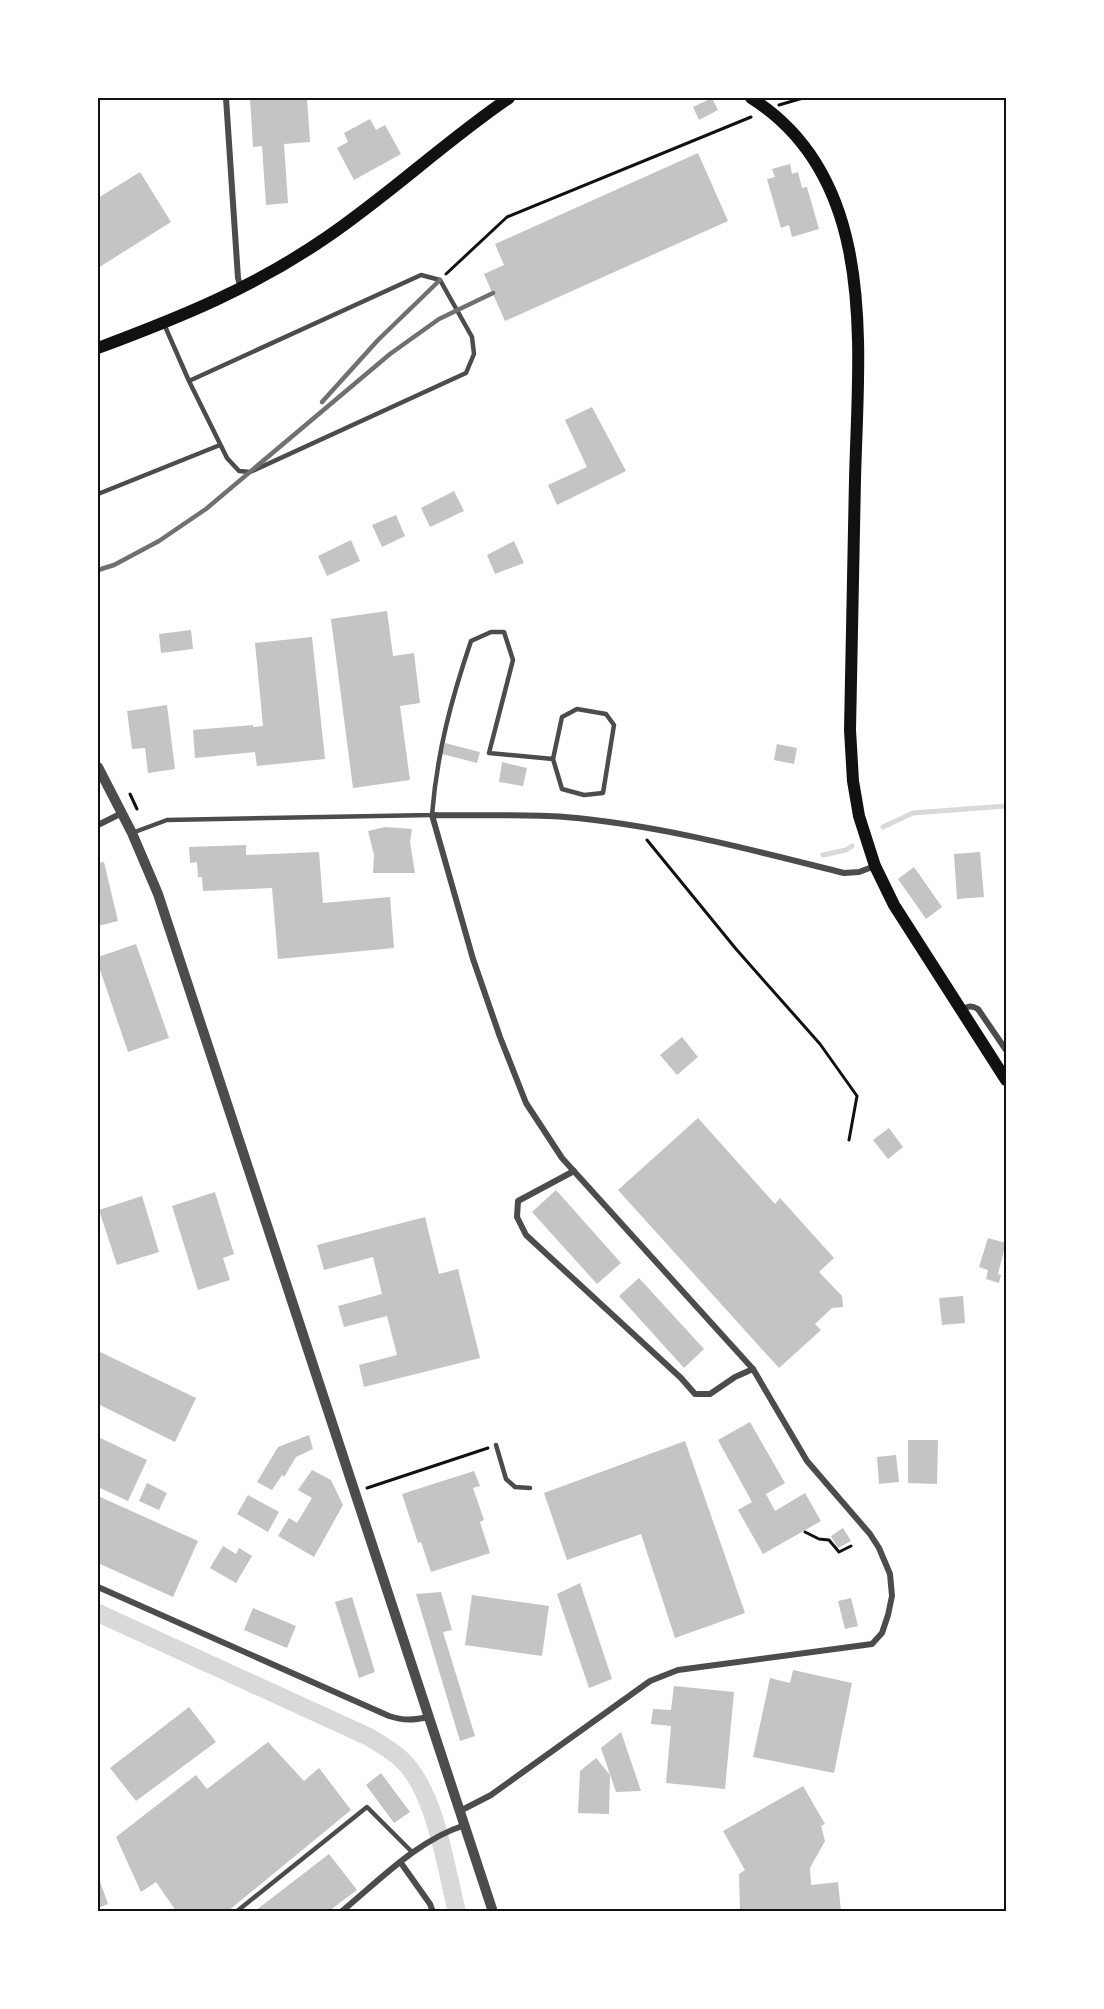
<svg xmlns="http://www.w3.org/2000/svg" width="1104" height="2009" font-family="Cabin,sans-serif">
	<style>
		.lines { fill: none; stroke-linecap: round; stroke-linejoin: round }
		.stream { stroke: #d9d9d9; stroke-width: 5 }
		.canal { stroke: #d9d9d9; stroke-width: 18 }
		.building { fill: #c4c4c4 }
		.path { stroke: #111; stroke-width: 3 }
		.service { stroke: #4c4c4c; stroke-width: 4.5 }
		.minor { stroke: #4c4c4c; stroke-width: 6 }
		.tertiary { stroke: #4c4c4c; stroke-width: 10 }
		.secondary { stroke: #111; stroke-width: 12 }
		.rail { stroke: #707070; stroke-width: 4.5 }
		.neatline { fill: none; stroke: #111; stroke-width: 2 }
	</style>
	<rect width="100%" height="100%" fill="#fff"/>
	<g class="lines">
		<g class="stream">
			<path d="M883 827 913 813 1006 806"/>
			<path d="M823 855 846 850 852 846"/>
		</g>
		<path class="canal" d="M98 1613 369 1737C379 1743 391 1750 400 1758 436 1790 445 1866 457 1912"/>
	</g>
	<g class="building">
		<path d="M250 98H307L310 142 284 144 288 203 266 205 262 146 253 147Z"/>
		<path d="M712 98 718 110 699 120 693 107Z"/>
		<path d="M370 119 376 130 385 125 401 154 354 180 337 148 348 142 344 133Z"/>
		<path d="M698 153 728 221 505 321 484 274 504 265 495 244Z"/>
		<path d="M790 164 792 174 798 172 802 188 807 187 819 229 792 237 789 225 781 228 767 179 775 177 772 169Z"/>
		<path d="M140 172 171 222 98 268V198Z"/>
		<path d="M592 407 626 471 557 505 548 485 587 467 565 420Z"/>
		<path d="M454 491 464 511 430 527 421 508Z"/>
		<path d="M396 515 405 536 382 547 372 525Z"/>
		<path d="M351 540 360 561 327 576 318 556Z"/>
		<path d="M514 541 524 563 495 574 487 555Z"/>
		<path d="M387 611 393 656 414 653 420 703 400 706 410 780 353 788 331 619Z"/>
		<path d="M191 630 193 649 161 653 159 634Z"/>
		<path d="M312 637 325 759 257 766 255 752 195 758 193 730 253 725V727L263 726 255 643Z"/>
		<path d="M167 705 175 769 148 773 145 748 132 749 127 711Z"/>
		<path d="M445 743 480 752 477 763 442 754Z"/>
		<path d="M777 744 797 748 794 764 774 760Z"/>
		<path d="M502 762 527 768 523 786 499 782Z"/>
		<path d="M385 827 412 829 410 842 415 873H373L374 855 368 831Z"/>
		<path d="M246 845V855L319 852 323 903 390 897 394 948 278 959 272 888 203 891 202 877H198L197 862 190 863 189 847Z"/>
		<path d="M980 852 984 897 957 899 954 854Z"/>
		<path d="M104 862 118 921 98 926V863Z"/>
		<path d="M914 867 942 907 926 919 898 879Z"/>
		<path d="M136 944 169 1038 128 1052 98 964V957Z"/>
		<path d="M682 1037 698 1057 677 1075 660 1055Z"/>
		<path d="M698 1118 775 1204 780 1198 834 1258 819 1272 842 1296 843 1307 832 1308 815 1324 821 1330 779 1368 618 1190Z"/>
		<path d="M889 1128 903 1147 888 1159 873 1140Z"/>
		<path d="M556 1190 621 1263 597 1284 532 1212Z"/>
		<path d="M215 1192 234 1254 223 1258 230 1280 198 1290 172 1206Z"/>
		<path d="M142 1196 159 1252 117 1265 99 1210Z"/>
		<path d="M425 1217 439 1274 458 1269 480 1358 364 1387 359 1365 397 1355 387 1316 344 1327 338 1306 382 1294 373 1257 324 1270 317 1245Z"/>
		<path d="M988 1238 1006 1243 998 1274 1001 1275 999 1283 986 1279 988 1270 979 1267Z"/>
		<path d="M639 1278 704 1349 684 1368 619 1296Z"/>
		<path d="M963 1296 965 1323 942 1325 939 1298Z"/>
		<path d="M98 1351 196 1398 175 1442 98 1404Z"/>
		<path d="M750 1422 785 1483 766 1494 775 1511 805 1493 821 1521 763 1554 738 1510 752 1502 718 1440Z"/>
		<path d="M309 1435 313 1449 296 1457 284 1477 282 1475 272 1490 257 1482 278 1447Z"/>
		<path d="M98 1437 147 1460 128 1501 98 1487Z"/>
		<path d="M908 1440H938L937 1484 908 1483Z"/>
		<path d="M685 1441 745 1613 675 1638 641 1534 567 1560 544 1493Z"/>
		<path d="M896 1455 899 1482 879 1484 877 1457Z"/>
		<path d="M312 1470 331 1480 343 1505 314 1557 278 1536 289 1518 297 1523 312 1498 298 1490Z"/>
		<path d="M474 1471 480 1486 473 1488 484 1520 480 1522 490 1553 431 1572 421 1542 418 1543 402 1494Z"/>
		<path d="M147 1483 167 1493 159 1510 139 1501Z"/>
		<path d="M248 1495 279 1512 268 1532 237 1514Z"/>
		<path d="M98 1496 198 1541 173 1597 98 1563Z"/>
		<path d="M843 1528 851 1541 838 1548 831 1536Z"/>
		<path d="M223 1546 236 1554 239 1548 252 1556 236 1583 210 1568Z"/>
		<path d="M580 1583 612 1679 589 1688 557 1594Z"/>
		<path d="M441 1592 452 1630 443 1632 475 1736 460 1741 416 1594Z"/>
		<path d="M472 1595 549 1606 542 1656 465 1645Z"/>
		<path d="M352 1597 375 1672 359 1678 335 1602Z"/>
		<path d="M851 1598 858 1626 845 1629 838 1601Z"/>
		<path d="M253 1608 296 1626 287 1648 244 1630Z"/>
		<path d="M793 1670 852 1683 834 1773 753 1757 770 1678 790 1683Z"/>
		<path d="M674 1686 734 1692 725 1789 666 1783 671 1726 651 1724 653 1709 671 1710Z"/>
		<path d="M189 1707 216 1742 136 1801 110 1768Z"/>
		<path d="M621 1732 641 1791 616 1792 601 1748Z"/>
		<path d="M268 1742 304 1781 319 1768 351 1810 228 1911H176L156 1882 141 1892 116 1837 196 1775 207 1789Z"/>
		<path d="M596 1758 610 1775 609 1814 578 1813 580 1771Z"/>
		<path d="M381 1773 410 1812 394 1823 366 1785Z"/>
		<path d="M803 1786 825 1824 821 1826 825 1841 810 1868 811 1885 838 1882 841 1911H740L739 1874 745 1870 723 1831Z"/>
		<path d="M329 1854 357 1890 329 1911H255Z"/>
		<path d="M98 1876 108 1904 98 1908Z"/>
	</g>
	<g class="lines">
		<g class="path">
			<path d="M779 105 803 98"/>
			<path d="M446 274 507 217 751 117"/>
			<path d="M130 794 137 809"/>
			<path d="M647 840 736 949 820 1044 857 1096 849 1140"/>
			<path d="M367 1488 488 1448"/>
			<path d="M805 1532 819 1539 829 1540 839 1552 851 1546"/>
		</g>
		<g class="service">
			<path d="M164 324 189 381 227 458 239 471 250 472 466 373 474 354 472 337 440 280 421 275 189 381"/>
			<path d="M98 494 220 445"/>
			<path d="M132 833 167 820 432 815C437 753 451 700 471 641L491 632H504L513 660 489 753 553 759 562 717 577 709 606 714 614 725 603 793 584 795 562 789 553 759"/>
			<path d="M496 1445 506 1479 515 1487 530 1488"/>
			<path d="M236 1912 367 1807 412 1852"/>
		</g>
		<g class="minor">
			<path d="M226 98 238 278 241 289"/>
			<path d="M98 825 122 813"/>
			<path d="M962 1010C968 1006 971 1005 978 1009L1006 1050"/>
			<path d="M574 1171 518 1201 517 1217 526 1235 681 1378 695 1394H710L735 1377 753 1369"/>
			<path d="M98 1587 389 1716C404 1721 414 1720 429 1717"/>
			<path d="M460 1811 491 1795 650 1681 678 1670 872 1644 882 1633 888 1615 892 1596 890 1574 879 1548 870 1534 807 1461 753 1369 562 1158 526 1103 500 1037 473 959 432 815C476 816 521 814 565 817 660 825 752 850 844 873L859 872 875 866"/>
			<path d="M401 1863 430 1904 433 1912"/>
			<path d="M341 1912C380 1880 416 1841 465 1825"/>
		</g>
		<path class="tertiary" d="M98 767 132 833 158 894 493 1912"/>
		<g class="secondary">
			<path d="M751 98C880 179 858 349 855 480 853 563 852 646 850 730L853 781 859 816 875 866 894 905 1006 1080"/>
			<path d="M98 348C181 317 253 288 327 237 390 194 446 141 509 98"/>
		</g>
		<g class="rail">
			<path d="M322 402 378 340 440 280"/>
			<path d="M98 570 114 565 159 541 206 509 390 354 439 319 493 293"/>
		</g>
	</g>
	<rect width="1104" height="2009" fill="none" stroke="#ffffff" stroke-width="198"/>
	<rect x="99" y="99" width="906" height="1811" class="neatline"/>
</svg>
